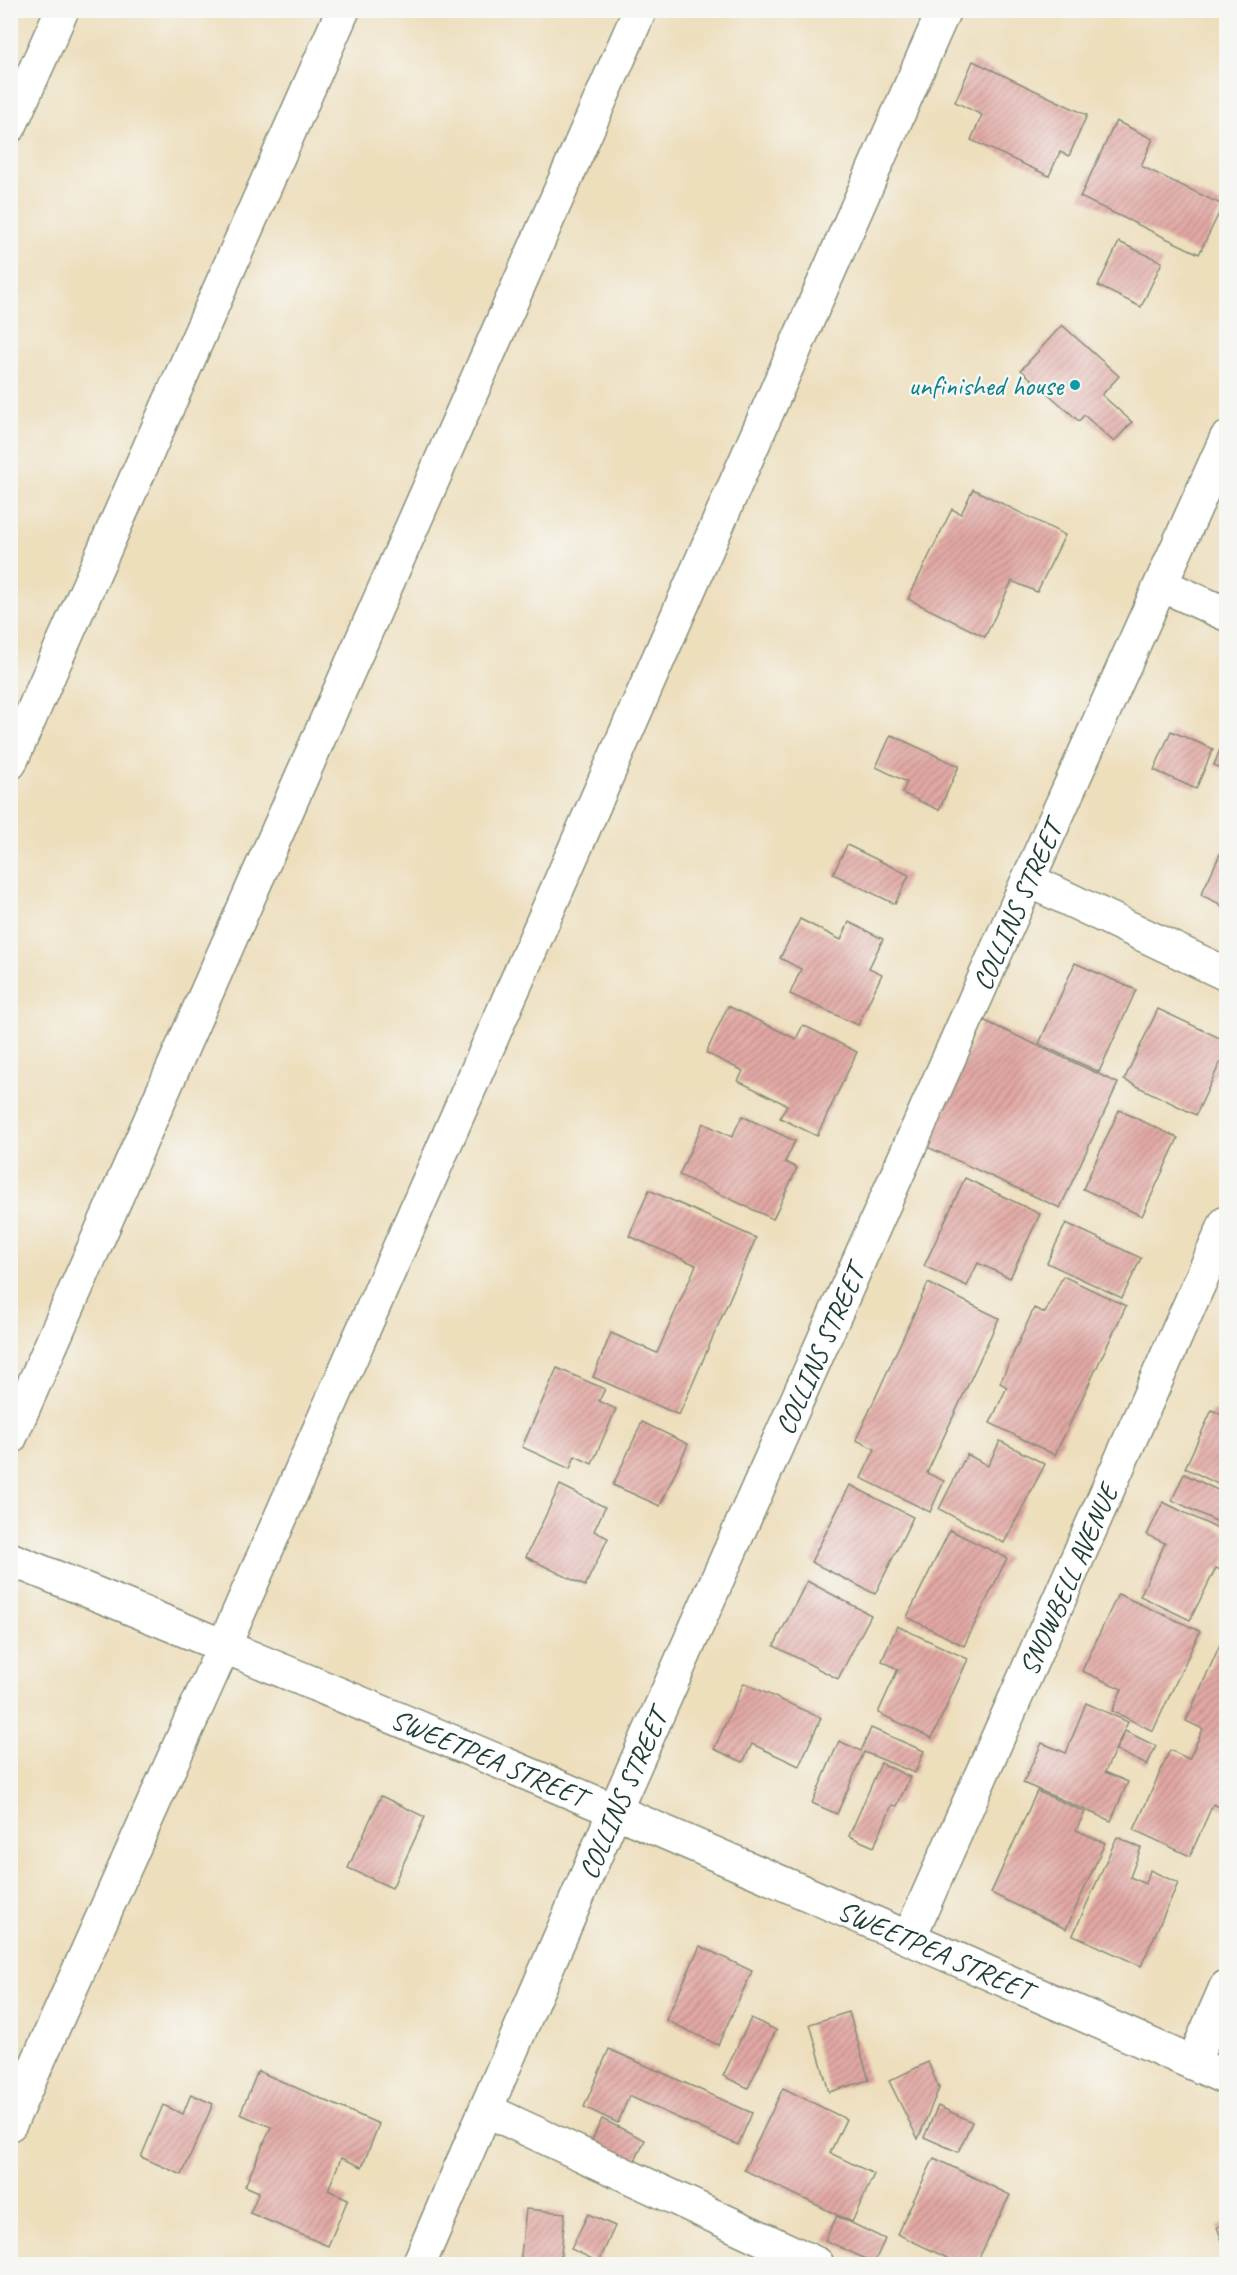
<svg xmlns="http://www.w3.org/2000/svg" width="1237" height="2275" font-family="Caveat,sans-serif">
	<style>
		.building { fill: url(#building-hatch) }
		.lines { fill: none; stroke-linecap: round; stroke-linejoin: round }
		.street-casing { stroke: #868e78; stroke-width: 36 }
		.street { stroke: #fff; stroke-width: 33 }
		.culture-dot { fill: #0f9aa8; stroke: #f6f6f2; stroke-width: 2 }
		.labels { text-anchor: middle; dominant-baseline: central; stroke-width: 5; stroke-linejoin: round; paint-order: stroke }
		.culture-label { font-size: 28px; fill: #0d838f; stroke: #f6f6f2; text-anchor: end }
		.street-label { font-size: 28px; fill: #1f3d34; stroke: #f6f6f2 }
	</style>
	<defs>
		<pattern id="building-hatch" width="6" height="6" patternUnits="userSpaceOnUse" patternTransform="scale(1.5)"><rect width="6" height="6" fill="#e2a8a4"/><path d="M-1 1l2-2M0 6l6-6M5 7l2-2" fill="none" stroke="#b78a86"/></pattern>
	</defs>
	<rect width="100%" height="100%" fill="#f6f6f2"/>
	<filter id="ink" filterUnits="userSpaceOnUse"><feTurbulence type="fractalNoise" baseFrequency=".0167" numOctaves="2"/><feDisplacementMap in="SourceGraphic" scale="12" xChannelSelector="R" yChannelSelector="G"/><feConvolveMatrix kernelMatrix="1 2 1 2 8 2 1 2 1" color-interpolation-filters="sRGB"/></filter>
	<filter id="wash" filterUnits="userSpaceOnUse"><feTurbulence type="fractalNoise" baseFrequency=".008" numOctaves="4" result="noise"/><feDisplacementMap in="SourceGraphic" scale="24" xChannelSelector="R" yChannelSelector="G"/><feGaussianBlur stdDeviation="1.35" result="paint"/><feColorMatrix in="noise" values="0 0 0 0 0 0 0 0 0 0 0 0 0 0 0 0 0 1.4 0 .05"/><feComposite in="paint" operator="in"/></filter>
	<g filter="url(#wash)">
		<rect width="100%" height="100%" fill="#eddebc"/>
		<g id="blocks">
			<g class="building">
				<path d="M973 61 1087 115 1069 156 1060 152 1049 176 971 140 982 115 955 102Z"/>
				<path d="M1116 121 1153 139 1141 166 1223 205 1199 254 1080 197Z"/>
				<path d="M1119 242 1162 262 1141 307 1098 286Z"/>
				<path d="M1062 325 1119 376 1102 395 1132 422 1114 442 1084 415 1079 421 1021 370Z"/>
				<path d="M973 489 1065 535 1037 592 1012 581 985 637 908 599 952 509 961 514Z"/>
				<path d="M1171 731 1213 749 1196 789 1154 770Z"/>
				<path d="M1226 734V771L1214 765Z"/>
				<path d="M891 735 959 766 939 810 902 793 907 782 876 767Z"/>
				<path d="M847 845 909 875 895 904 833 874Z"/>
				<path d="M1222 850 1226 852V918L1220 904 1201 895Z"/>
				<path d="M800 919 841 940 849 922 883 939 869 968 882 974 858 1025 790 994 801 969 780 958Z"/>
				<path d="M1075 963 1136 990 1099 1072 1039 1044Z"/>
				<path d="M728 1006 796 1039 803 1025 857 1052 817 1136 780 1118 787 1105 738 1081 743 1071 706 1053Z"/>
				<path d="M1158 1009 1226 1041V1050L1196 1115 1124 1080Z"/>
				<path d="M983 1020 1118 1083 1060 1208 925 1146Z"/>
				<path d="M1119 1110 1178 1138 1142 1216 1083 1189Z"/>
				<path d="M742 1116 795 1141 785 1162 797 1168 773 1219 679 1175 703 1123 732 1137Z"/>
				<path d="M965 1178 1040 1214 1010 1278 978 1263 967 1286 924 1266Z"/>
				<path d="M649 1190 756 1238 679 1415 593 1377 611 1333 657 1353 696 1265 629 1236Z"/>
				<path d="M1066 1223 1141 1258 1122 1298 1047 1263Z"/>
				<path d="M1063 1276 1126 1306 1055 1455 990 1423 1007 1387 1000 1383 1034 1308 1045 1313Z"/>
				<path d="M928 1283 999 1318 927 1473 944 1481 930 1512 861 1478 875 1449 856 1440Z"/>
				<path d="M557 1368 605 1389 599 1401 616 1409 592 1464 575 1456 570 1469 522 1447Z"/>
				<path d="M1226 1401V1488L1185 1468 1212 1410 1220 1414Z"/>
				<path d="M642 1422 688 1444 660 1506 613 1485Z"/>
				<path d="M1000 1441 1045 1464 1004 1543 939 1509 967 1454 988 1466Z"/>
				<path d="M1184 1474 1226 1494V1526L1172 1500Z"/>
				<path d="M560 1485 605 1507 594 1531 608 1538 585 1586 526 1557Z"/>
				<path d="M850 1485 913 1517 875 1594 811 1562Z"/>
				<path d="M1163 1502 1226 1533V1560L1221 1570 1216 1568 1190 1620 1140 1596 1165 1543 1147 1535Z"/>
				<path d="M950 1530 1007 1558 964 1646 907 1617Z"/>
				<path d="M807 1581 871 1615 838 1679 774 1646Z"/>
				<path d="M1118 1594 1200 1631 1153 1731 1112 1711 1122 1689 1082 1671Z"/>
				<path d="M897 1626 968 1659 932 1738 878 1713 898 1669 882 1661Z"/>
				<path d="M1226 1631V1810L1213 1804 1190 1856 1134 1830 1170 1750 1189 1759 1203 1729 1186 1721Z"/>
				<path d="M744 1683 821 1718 799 1766 752 1744 743 1762 714 1749Z"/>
				<path d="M1086 1703 1128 1722 1105 1772 1128 1782 1111 1821 1023 1783 1042 1743 1066 1753Z"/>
				<path d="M871 1728 924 1751 915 1773 864 1752 837 1814 812 1803 839 1741 861 1751Z"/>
				<path d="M1125 1731 1156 1746 1147 1765 1116 1750Z"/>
				<path d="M881 1763 910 1777 897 1806 892 1805 874 1847 849 1836Z"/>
				<path d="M1037 1791 1085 1812 1076 1830 1105 1843 1066 1929 991 1893Z"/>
				<path d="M381 1796 425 1817 392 1888 348 1868Z"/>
				<path d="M1117 1837 1141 1848 1130 1877 1146 1884 1150 1870 1178 1883 1141 1966 1073 1935Z"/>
				<path d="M700 1946 752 1971 718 2045 666 2020Z"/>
				<path d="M849 2012 869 2080 829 2092 810 2024Z"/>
				<path d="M751 2018 776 2030 748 2088 723 2076Z"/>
				<path d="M609 2049 752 2113 738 2145 629 2096 618 2123 584 2107Z"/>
				<path d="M928 2062 939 2088 918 2139 889 2081Z"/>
				<path d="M258 2071 379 2124 362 2167 341 2158 328 2190 348 2199 328 2246 250 2213 259 2192 245 2186 271 2127 240 2114Z"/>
				<path d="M783 2088 846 2119 830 2153 874 2174 852 2222 744 2170Z"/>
				<path d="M191 2094 213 2104 182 2175 141 2157 163 2105 183 2114Z"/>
				<path d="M938 2106 972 2122 958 2152 924 2137Z"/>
				<path d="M602 2119 645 2140 634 2163 591 2142Z"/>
				<path d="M934 2158 1010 2195 976 2264H960L897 2234Z"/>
				<path d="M526 2209 565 2213 560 2264H520Z"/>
				<path d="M588 2214 615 2226 599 2262 571 2249Z"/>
				<path d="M837 2216 885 2239 874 2263 825 2240Z"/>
				<path d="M1226 2224V2251L1217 2227Z"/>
			</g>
		</g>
	</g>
	<g filter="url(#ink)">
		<use href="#blocks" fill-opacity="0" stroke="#868e78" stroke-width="1.5"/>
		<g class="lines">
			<g class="street-casing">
				<g id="street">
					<path d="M10 126 62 10"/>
					<path d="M1162 585 1226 614"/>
					<path d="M10 763 343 10"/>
					<path d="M1028 880 1226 974"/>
					<path d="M10 1438 640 10"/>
					<path id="s1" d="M10 1559C419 1724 824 1899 1226 2078"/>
					<path id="s2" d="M909 1938 1226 1223"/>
					<path d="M1193 2063 1226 1987"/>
					<path d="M486 2110 817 2264"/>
					<path d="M10 2124 224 1646 944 10"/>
					<path id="s3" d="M419 2264 615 1810 1028 880 1226 439"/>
				</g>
			</g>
			<use href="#street" class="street"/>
		</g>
	</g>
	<circle class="culture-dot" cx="1075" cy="385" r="6"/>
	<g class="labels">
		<g class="culture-label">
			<text x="1063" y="385">unfinished house</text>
		</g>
		<g class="street-label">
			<text stroke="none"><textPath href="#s3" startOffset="1484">COLLINS STREET</textPath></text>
			<text stroke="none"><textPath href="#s3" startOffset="998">COLLINS STREET</textPath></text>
			<text stroke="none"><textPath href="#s2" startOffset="392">SNOWBELL AVENUE</textPath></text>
			<text stroke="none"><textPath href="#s1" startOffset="518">SWEETPEA STREET</textPath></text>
			<text stroke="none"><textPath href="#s3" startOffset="512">COLLINS STREET</textPath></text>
			<text stroke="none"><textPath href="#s1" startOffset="1004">SWEETPEA STREET</textPath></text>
		</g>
	</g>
	<rect width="1237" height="2275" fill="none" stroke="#f6f6f2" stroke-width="36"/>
</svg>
